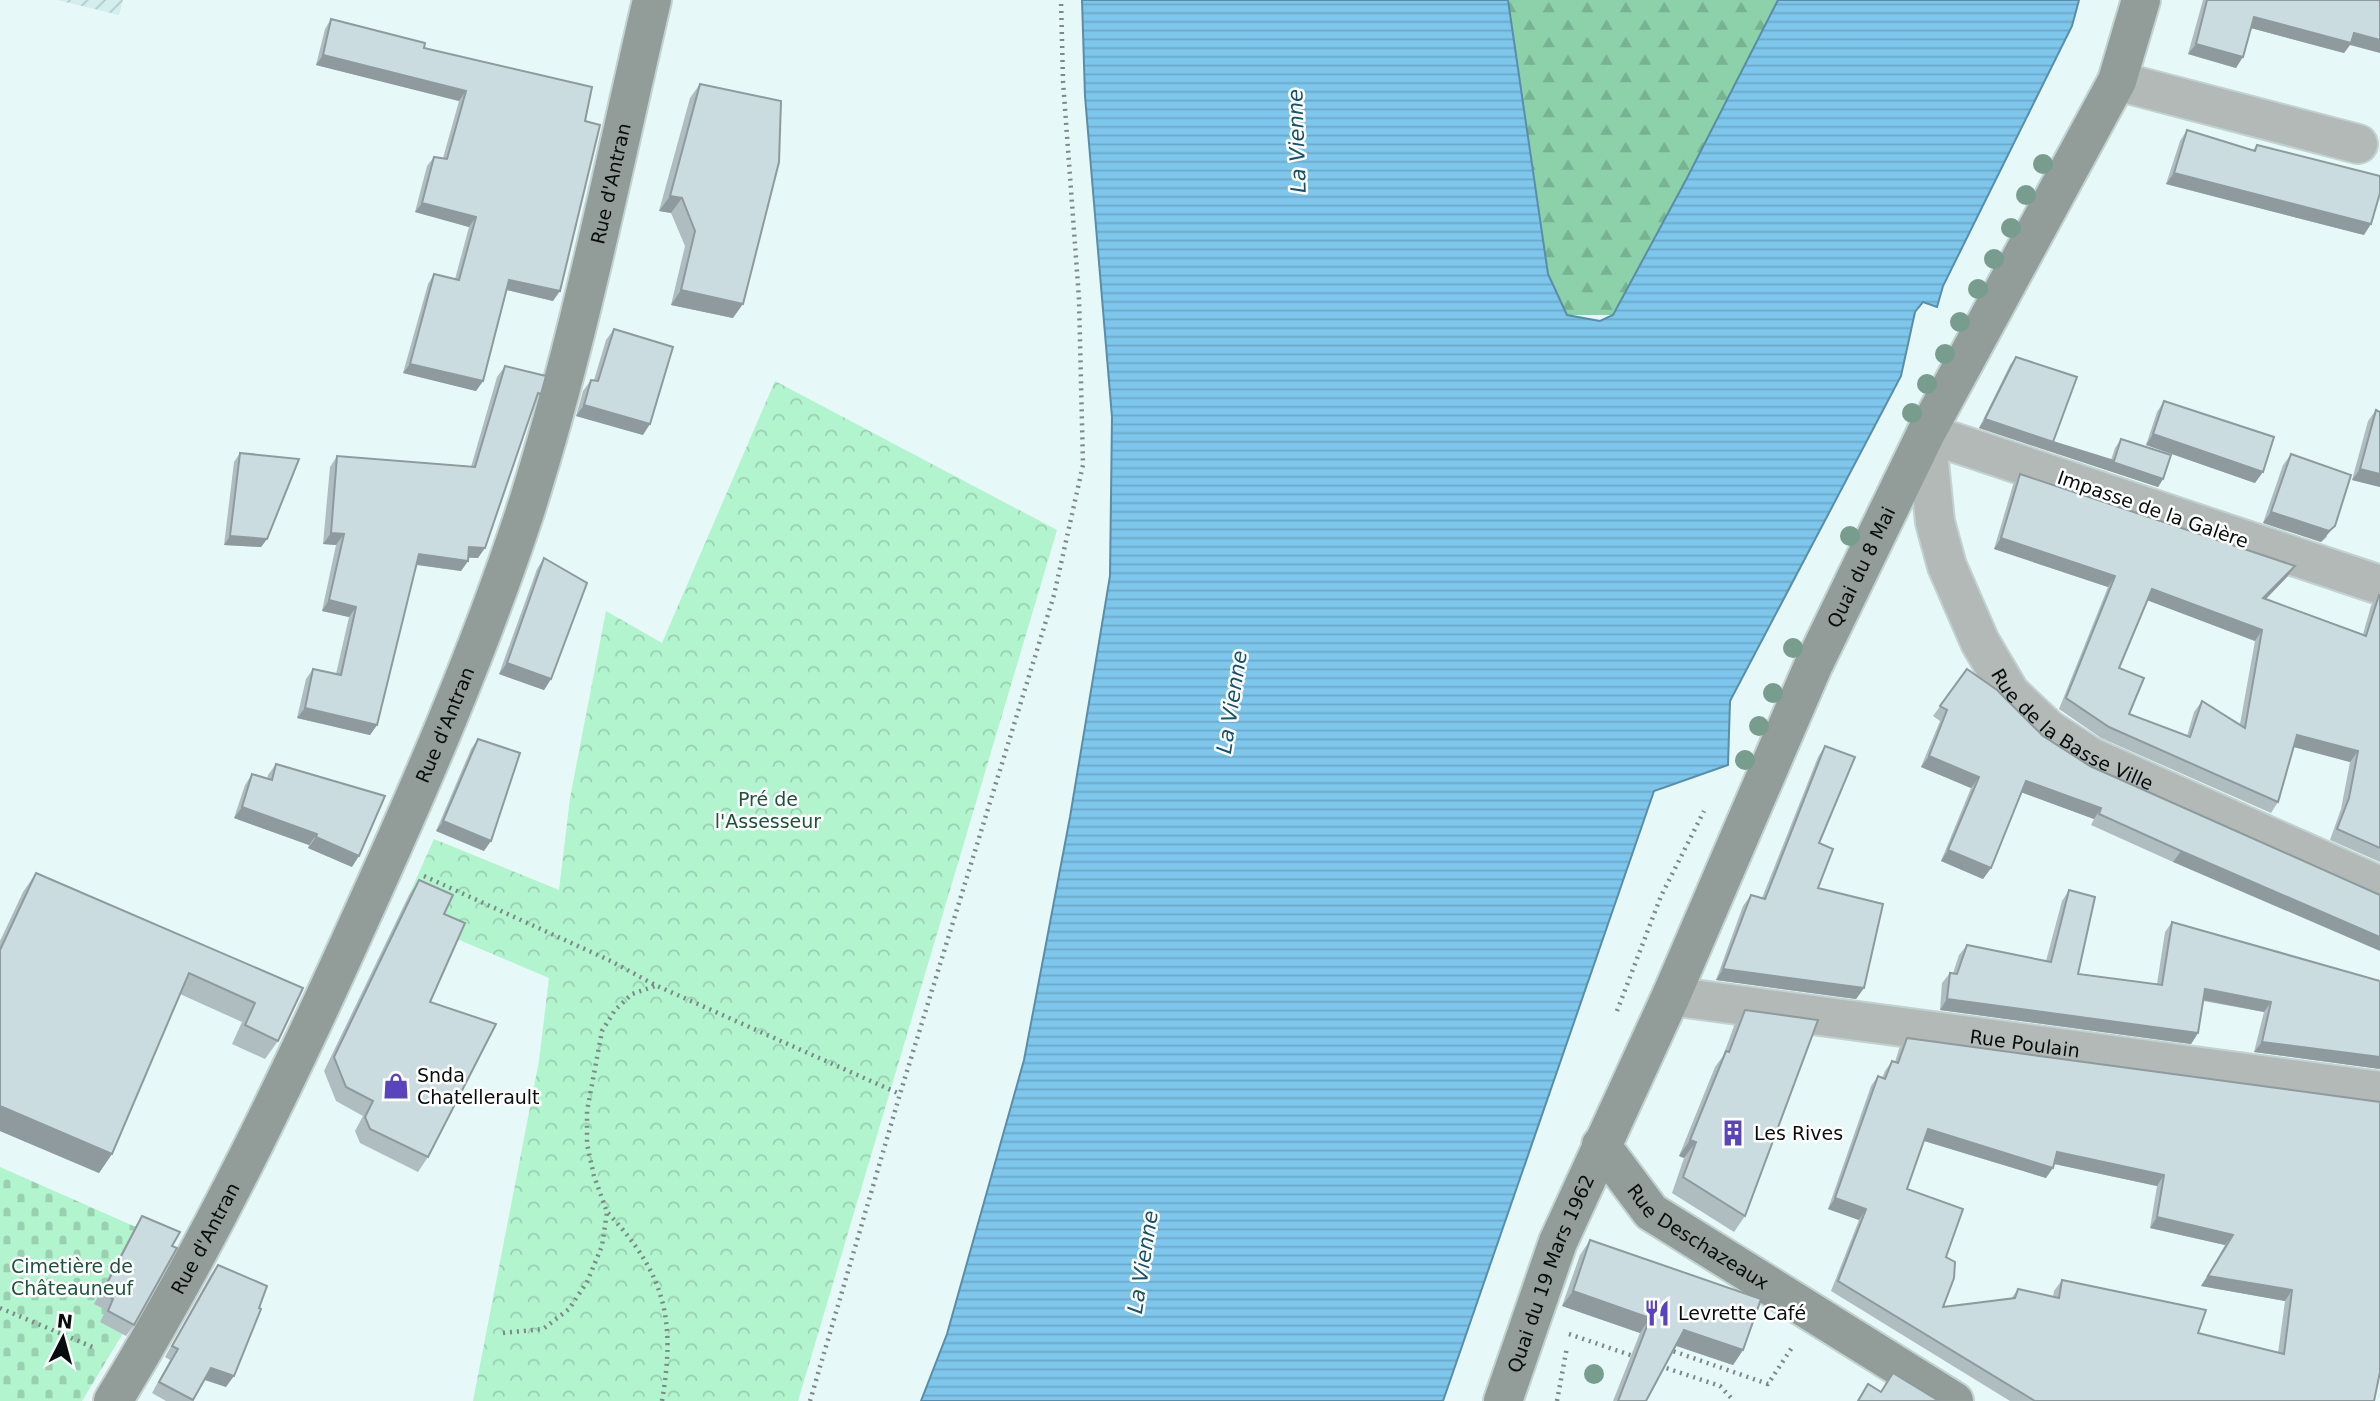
<svg xmlns="http://www.w3.org/2000/svg" width="2380" height="1401" font-family="'DejaVu Sans',sans-serif">
	<style>
		.industrial { fill: url(#industrial-furrows) }
		.forest { fill: url(#forest-firs) }
		.cemetery { fill: url(#cemetery-stones) }
		.park { fill: url(#park-crowns) }
		.water { fill: url(#water-rules); stroke: #5a8ea8; stroke-width: 2 }
		.lines { fill: none; stroke-linecap: round; stroke-linejoin: round }
		.street-casing { stroke: #c2d2d1; stroke-width: 42 }
		.secondary-casing { stroke: #c2d2d1; stroke-width: 42 }
		.path { stroke: #7d8988; stroke-width: 4.5; stroke-dasharray: 2 5; stroke-linecap: butt }
		.street { stroke: #b2b9b7; stroke-width: 38 }
		.secondary { stroke: #929d9a; stroke-width: 38 }
		.tree { fill: #789d8e }
		.wall { fill: #afbdc1; fill-rule: evenodd }
		.shaded-wall { fill: #8e9a9d }
		.building { fill: #cbdce0; stroke: #8e9a9d; stroke-width: 2; fill-rule: evenodd }
		.labels { text-anchor: middle; dominant-baseline: central; stroke-width: 5; stroke-linejoin: round; paint-order: stroke }
		.street-label { font-size: 19px; fill: #070d0c; stroke: #fff }
		.park-label { font-size: 19px; fill: #1e5339; stroke: #fff }
		.poi-label { font-size: 19px; fill: #070d0c; stroke: #fff; text-anchor: start }
		.water-label { font-size: 21px; font-style: italic; fill: #18516b; stroke: #fff }
	</style>
	<defs>
		<pattern id="industrial-furrows" width="10" height="10" patternUnits="userSpaceOnUse" patternTransform="scale(1.75)"><rect width="10" height="10" fill="#d3eeed"/><path d="M-1 1l2-2M0 10L10 0M9 11l2-2" fill="none" stroke="#b4cbca"/></pattern>
		<pattern id="forest-firs" width="22" height="20" patternUnits="userSpaceOnUse" patternTransform="scale(1.75)"><rect width="22" height="20" fill="#8cd1aa"/><path d="M5 1l3.5 6h-7zM16 11l3.5 6h-7z" fill="#77b291"/></pattern>
		<pattern id="cemetery-stones" width="16" height="16" patternUnits="userSpaceOnUse" patternTransform="scale(1.75)"><rect width="16" height="16" fill="#b2f4ce"/><path d="M2 7V4a2 2 0 0 1 4 0v3zM10 15v-3a2 2 0 0 1 4 0v3z" fill="#98d0b0"/></pattern>
		<pattern id="park-crowns" width="20" height="18" patternUnits="userSpaceOnUse" patternTransform="scale(1.75)"><rect width="20" height="18" fill="#b2f4ce"/><path d="M2 6a3 3 0 1 1 6 0M12 15a3 3 0 1 1 6 0" fill="none" stroke="#98d0b0"/></pattern>
		<pattern id="water-rules" width="6" height="5" patternUnits="userSpaceOnUse" patternTransform="scale(1.75)"><rect width="6" height="5" fill="#7ec6eb"/><path d="M0 2.5h6" fill="none" stroke="#6ba9c8"/></pattern>
	</defs>
	<rect width="100%" height="100%" fill="#e6f8f7"/>
	<path class="industrial" d="M57 0H123L119 15Z"/>
	<path class="forest" d="M1508 0H1778L1687 178 1613 315H1567L1548 274Z"/>
	<path class="cemetery" d="M0 1167 172 1243 131 1320 82 1401H0Z"/>
	<path class="park" d="M775 381 1057 530 798 1401H473L539 1061 549 978 434 929 409 895 434 839 559 890 570 798 606 611 662 643Z"/>
	<path class="water" d="M1082 0H1508L1548 274 1567 315 1600 321 1613 315 1687 178 1778 0H2079L2072 26 1943 286 1937 307 1923 302 1915 312 1901 376 1730 701 1728 765 1654 791 1443 1401H921L947 1334 1024 1060 1070 817 1110 576 1112 417 1085 96Z"/>
	<g class="lines">
		<g class="street-casing">
			<g id="street">
				<path d="M2117 81 2358 144"/>
				<path id="s1" d="M2380 585 1926 433 1935 522 1947 566 1980 642 2010 693 2048 729 2091 757 2380 886"/>
				<path id="s2" d="M1671 996 2380 1091"/>
			</g>
		</g>
		<g class="secondary-casing">
			<g id="secondary">
				<path id="s3" d="M1601 1145 1651 1212 1954 1401"/>
				<path id="s4" d="M113 1401C208 1245 287 1082 362 915 421 785 479 651 524 515 578 347 612 172 652 0"/>
				<path id="s5" d="M1503 1401 1558 1242 1671 996 1813 666 1926 433 2117 81 2141 0"/>
			</g>
		</g>
		<g class="path">
			<path d="M424 876 611 961 655 985 900 1094"/>
			<path d="M1617 1011 1661 896 1704 811"/>
			<path d="M608 1213C665 1274 676 1319 662 1401"/>
			<path d="M0 1308 95 1348"/>
			<path d="M503 1333 543 1329 569 1309 587 1282 602 1246 607 1212 594 1176 587 1144V1111L602 1031 615 1010 632 994 655 986"/>
			<path d="M1569 1334 1636 1357"/>
			<path d="M1667 1349 1768 1384 1793 1346"/>
			<path d="M1660 1366 1720 1386 1734 1401"/>
			<path d="M810 1401 900 1094 1054 595 1083 465 1079 299 1063 81 1061 0"/>
			<path d="M1557 1401 1567 1347"/>
		</g>
		<use href="#street" class="street"/>
		<use href="#secondary" class="secondary"/>
	</g>
	<g class="tree">
		<circle cx="2043" cy="164" r="10"/>
		<circle cx="2026" cy="195" r="10"/>
		<circle cx="2011" cy="228" r="10"/>
		<circle cx="1994" cy="259" r="10"/>
		<circle cx="1978" cy="289" r="10"/>
		<circle cx="1960" cy="322" r="10"/>
		<circle cx="1945" cy="354" r="10"/>
		<circle cx="1927" cy="384" r="10"/>
		<circle cx="1912" cy="413" r="10"/>
		<circle cx="1850" cy="536" r="10"/>
		<circle cx="1793" cy="648" r="10"/>
		<circle cx="1773" cy="693" r="10"/>
		<circle cx="1759" cy="726" r="10"/>
		<circle cx="1745" cy="760" r="10"/>
		<circle cx="1594" cy="1374" r="10"/>
	</g>
	<g class="wall">
		<path d="M2203 0H2380L2344 53 2251 28 2236 68 2188 54Z"/>
		<path d="M331 19 424 48 585 121 553 301 507 290 483 381 476 391 403 373 428 284 434 274 455 279 469 227 415 212 427 166 434 157 443 158 459 101 316 65 325 29Z"/>
		<path d="M700 84 733 318 671 305 685 246 671 213 659 211 690 98Z"/>
		<path d="M2187 130 2253 150 2257 145 2364 235 2166 184 2180 141Z"/>
		<path d="M614 329 643 435 576 416 583 391 591 380H594L606 340Z"/>
		<path d="M2016 357 2053 442 2111 460 2115 448 2121 439 2163 479 2158 487 1979 428 2010 365Z"/>
		<path d="M505 366 534 404 478 558H469L468 561 461 571 416 565 377 725 370 735 297 718 306 679 313 669 336 674 349 617 322 611 336 545 323 544 330 467 337 456 471 467 497 377Z"/>
		<path d="M2164 401 2255 483 2146 445 2157 412Z"/>
		<path d="M2376 410 2380 487 2352 480 2368 421Z"/>
		<path d="M240 453 267 539 261 547 224 545 234 462Z"/>
		<path d="M2291 454 2327 537 2321 542 2263 523 2283 465Z"/>
		<path d="M2020 474 2295 566 2287 577 2266 599 2363 634 2371 606 2379 595 2380 596V862L2330 840 2341 809 2350 762 2294 747 2278 802 2271 813 2101 738 2059 709 2108 587 1994 549 2013 485ZM2147 600 2255 641 2240 724 2202 701 2194 712 2187 736 2129 714 2119 668Z"/>
		<path d="M544 558 551 679 544 690 499 674 537 569Z"/>
		<path d="M1967 669 2043 736 2090 766 2380 895 2173 862 2091 825 2094 819 2021 792 1991 868 1983 879 1941 861 1971 788 1921 767 1940 721 1933 716Z"/>
		<path d="M478 739 484 851 436 831 471 749Z"/>
		<path d="M1825 746 1819 843 1818 888 1864 988 1856 999 1716 980 1743 906 1751 895 1762 898 1818 757Z"/>
		<path d="M276 764 352 867 308 848 309 845 234 818 245 785 252 774 267 779 268 775Z"/>
		<path d="M36 873 303 988 278 1041 265 1059 232 1044 242 1022 180 994 112 1154 99 1173 0 1131V941L23 892Z"/>
		<path d="M419 880 430 1002 428 1157 418 1172 360 1143 355 1131 363 1116 336 1101 324 1071 409 895Z"/>
		<path d="M2069 890 2078 974 2157 984 2165 932 2172 922 2380 981V1069L2254 1052 2264 1012 2203 1001 2198 1033 2191 1044 1940 1010 1942 983 1950 973H1953L1959 955 1967 945 2046 961 2062 901Z"/>
		<path d="M1745 1010V1216L1734 1232 1672 1193 1684 1158 1679 1156 1715 1067 1723 1056 1734 1026Z"/>
		<path d="M1907 1038 2380 1102 2374 1401H2010L1831 1291 1859 1220 1828 1209 1871 1086 1878 1076 1882 1078 1885 1071 1892 1061 1895 1062 1899 1049ZM1924 1141 2046 1178 2054 1164 2157 1186 2150 1228 2225 1245 2201 1286 2285 1301 2278 1353 2198 1333 2062 1280 2054 1291 2053 1297 2018 1289 2011 1299 1943 1307 1946 1257 1907 1189Z"/>
		<path d="M142 1216 172 1246 134 1325 126 1336 100 1322 106 1310 94 1304 135 1227Z"/>
		<path d="M1590 1240 1743 1350 1733 1365 1676 1346 1646 1401H1613L1640 1333 1562 1306 1580 1255Z"/>
		<path d="M218 1265 226 1387 204 1380 192 1401H166L152 1393 170 1360 165 1357 210 1276Z"/>
	</g>
	<g class="shaded-wall">
		<path d="M2254 17 2354 33 2380 40V53L2350 45 2344 53 2247 27Z"/>
		<path d="M2196 44 2243 57 2236 68 2188 54Z"/>
		<path d="M323 55 466 91 459 101 316 65Z"/>
		<path d="M2174 173 2371 224 2364 235 2166 184Z"/>
		<path d="M670 196 682 198 671 213 659 211Z"/>
		<path d="M422 203 476 217 469 227 415 212Z"/>
		<path d="M509 280 560 291 553 301 503 289Z"/>
		<path d="M681 290 743 304 733 318 671 305Z"/>
		<path d="M410 364 483 381 476 391 403 373Z"/>
		<path d="M584 405 650 424 643 435 576 416Z"/>
		<path d="M1985 419 2163 479 2158 487 1979 428Z"/>
		<path d="M2153 434 2263 472 2255 483 2146 445Z"/>
		<path d="M2360 469 2380 474V487L2352 480Z"/>
		<path d="M2271 512 2335 526 2321 542 2263 523Z"/>
		<path d="M331 533 344 534 336 545 323 544Z"/>
		<path d="M230 536 267 539 261 547 224 545Z"/>
		<path d="M2001 538 2115 576 2108 587 1994 549Z"/>
		<path d="M469 547 485 548 478 558 462 557Z"/>
		<path d="M419 554 468 561 461 571 412 564Z"/>
		<path d="M2295 566 2287 577 2256 609 2263 598Z"/>
		<path d="M2152 589 2262 630 2255 641 2144 599Z"/>
		<path d="M329 600 356 607 349 617 322 611Z"/>
		<path d="M507 663 551 679 544 690 499 674Z"/>
		<path d="M305 708 377 725 370 735 297 718Z"/>
		<path d="M2297 735 2358 751 2350 762 2290 746Z"/>
		<path d="M1929 756 1979 777 1971 788 1921 767Z"/>
		<path d="M2026 781 2101 808 2094 819 2018 791Z"/>
		<path d="M242 807 317 834 309 845 234 818Z"/>
		<path d="M443 821 491 841 484 851 436 831Z"/>
		<path d="M316 837 359 856 352 867 308 848Z"/>
		<path d="M1948 850 1991 868 1983 879 1941 861Z"/>
		<path d="M2181 851 2380 937V951L2173 862Z"/>
		<path d="M1723 969 1864 988 1856 999 1716 980Z"/>
		<path d="M2205 989 2271 1002 2264 1012 2198 999Z"/>
		<path d="M1947 999 2198 1033 2191 1044 1940 1010Z"/>
		<path d="M2262 1042 2380 1057V1069L2254 1052Z"/>
		<path d="M0 1106 112 1154 99 1173 0 1131Z"/>
		<path d="M1928 1129 2053 1168 2046 1178 1921 1140Z"/>
		<path d="M1690 1140 1696 1142 1684 1158 1679 1156Z"/>
		<path d="M2057 1152 2164 1175 2157 1186 2050 1163Z"/>
		<path d="M1835 1198 1866 1209 1859 1220 1828 1209Z"/>
		<path d="M2157 1217 2233 1235 2225 1245 2150 1228Z"/>
		<path d="M2208 1276 2292 1290 2285 1301 2201 1286Z"/>
		<path d="M1573 1291 1650 1318 1640 1333 1562 1306Z"/>
		<path d="M1684 1330 1743 1350 1733 1365 1674 1345Z"/>
		<path d="M211 1368 234 1376 226 1387 203 1379Z"/>
	</g>
	<g class="building">
		<path d="M2207 0H2380V40L2354 33 2351 43 2254 17 2243 57 2196 44Z"/>
		<path d="M331 19 425 43 424 48 592 87 585 121 600 125 560 291 509 280 483 381 410 364 434 274 459 280 476 217 422 203 434 157 447 159 466 91 323 55Z"/>
		<path d="M700 84 781 101 779 162 743 304 681 290 695 231 682 198 670 196Z"/>
		<path d="M2187 130 2255 151 2257 145 2380 176V193L2371 224 2174 173Z"/>
		<path d="M614 329 673 347 650 424 584 405 591 380 598 381Z"/>
		<path d="M2016 357 2077 377 2053 442 2114 461 2121 439 2171 455 2163 479 1985 419Z"/>
		<path d="M505 366 546 376 541 394 538 393 485 548 469 547 468 561 419 554 377 725 305 708 313 669 341 675 356 607 329 600 344 534 331 533 337 456 475 467Z"/>
		<path d="M2164 401 2274 437 2263 472 2153 434Z"/>
		<path d="M2376 410 2380 412V474L2360 469Z"/>
		<path d="M240 453 299 459 267 539 230 536Z"/>
		<path d="M2291 454 2351 475 2335 526 2329 531 2271 512Z"/>
		<path d="M2020 474 2295 566 2263 598 2366 636 2379 595 2380 596V848L2337 829 2349 798 2358 751 2297 735 2278 802 2109 727 2066 698 2115 576 2001 538ZM2152 589 2262 630 2245 728 2202 701 2190 737 2129 714 2144 678 2119 668Z"/>
		<path d="M544 558 587 583 551 679 507 663Z"/>
		<path d="M1967 669 1997 690 2043 736 2090 766 2380 895V937L2181 851 2099 814 2101 808 2026 781 1991 868 1948 850 1979 777 1929 756 1947 710 1940 706Z"/>
		<path d="M478 739 520 753 491 841 443 821Z"/>
		<path d="M1825 746 1855 757 1819 843 1833 849 1818 888 1883 904 1864 988 1723 969 1751 895 1765 899Z"/>
		<path d="M276 764 385 796 359 856 316 837 317 834 242 807 252 774 272 780Z"/>
		<path d="M36 873 303 988 278 1041 245 1025 255 1003 189 973 112 1154 0 1106V950Z"/>
		<path d="M419 880 453 895 444 914 465 923 430 1002 496 1024 428 1157 370 1129 365 1117 373 1101 346 1087 334 1057Z"/>
		<path d="M2069 890 2095 897 2078 974 2162 985 2172 922 2380 981V1057L2262 1042 2271 1002 2205 989 2198 1033 1947 999 1950 973 1957 974 1967 945 2051 962Z"/>
		<path d="M1745 1010 1818 1020 1745 1216 1683 1177 1696 1142 1690 1140 1726 1051 1729 1052Z"/>
		<path d="M1907 1038 2380 1102V1372L2374 1401H2035L1838 1281 1866 1209 1835 1198 1878 1076 1885 1079 1892 1061 1898 1063ZM1928 1129 2053 1168 2057 1152 2164 1175 2157 1217 2233 1235 2208 1276 2292 1290 2284 1354 2198 1333 2206 1310 2062 1280 2059 1298 2018 1289 2015 1298 1943 1307 1954 1278 1955 1262 1946 1257 1963 1209 1907 1189Z"/>
		<path d="M142 1216 180 1232 172 1246 177 1248 134 1325 108 1311 113 1299 102 1293Z"/>
		<path d="M1590 1240 1761 1299 1743 1350 1684 1330 1646 1401H1618L1650 1318 1573 1291Z"/>
		<path d="M218 1265 267 1286 259 1308 261 1309 234 1376 211 1368 193 1400 159 1382 178 1349 172 1346Z"/>
		<path d="M1893 1373 1939 1401H1858L1868 1384 1881 1392Z"/>
	</g>
	<defs>
		<g id="shop-bare" transform="scale(2.1)"><path d="M-5-2.5h2.3a2.7 3.5 0 0 1 5.4 0H5L5.5 6h-11ZM-1.5-2.5h3a1.5 2.3 0 0 0-3 0Z" fill="#5a44bc" stroke="#fff" stroke-width="2.5" paint-order="stroke"/></g>
		<g id="building-bare" transform="scale(2.1)"><path d="M-4-6H4V6H1V3H-1V6H-4ZM-2.5-4.3h1.7v1.8h-1.7ZM.8-4.3h1.7v1.8H.8ZM-2.5-1h1.7V.8h-1.7ZM.8-1h1.7V.8H.8Z" fill="#5a44bc" stroke="#fff" stroke-width="2.5" paint-order="stroke"/></g>
		<g id="restaurant-bare" transform="scale(2.1)"><path d="M-5-6h1v4h1v-4h1v4h1v-4h1v5L-1.5 .5V6h-2V.5L-5-1ZM5-6V6H3V1.5H1.5Q1.5-4 5-6Z" fill="#5a44bc" stroke="#fff" stroke-width="2.5" paint-order="stroke"/></g>
	</defs>
	<g fill-rule="evenodd">
		<use href="#shop-bare" x="396" y="1086"/>
		<use href="#building-bare" x="1733" y="1133"/>
		<use href="#restaurant-bare" x="1657" y="1313"/>
	</g>
	<g class="labels">
		<g class="street-label">
			<text stroke="none"><textPath href="#s4" startOffset="1321">Rue d'Antran</textPath></text>
			<text transform="translate(2153 509) rotate(19)">Impasse de la Galère</text>
			<text stroke="none"><textPath href="#s5" startOffset="908">Quai du 8 Mai</textPath></text>
			<text stroke="none"><textPath href="#s4" startOffset="754">Rue d'Antran</textPath></text>
			<text stroke="none"><textPath href="#s1" startOffset="828">Rue de la Basse Ville</textPath></text>
			<text stroke="none"><textPath href="#s2" startOffset="357">Rue Poulain</textPath></text>
			<text stroke="none"><textPath href="#s3" startOffset="136">Rue Deschazeaux</textPath></text>
			<text stroke="none"><textPath href="#s4" startOffset="187">Rue d'Antran</textPath></text>
			<text stroke="none"><textPath href="#s5" startOffset="136">Quai du 19 Mars 1962</textPath></text>
		</g>
		<g class="park-label">
			<text x="768" y="799">Pré de<tspan x="768" dy="22">l'Assesseur</tspan></text>
			<text x="72" y="1266">Cimetière de<tspan x="72" dy="22">Châteauneuf</tspan></text>
		</g>
		<g class="poi-label">
			<text x="417" y="1075">Snda<tspan x="417" dy="22">Chatellerault</tspan></text>
			<text x="1754" y="1133">Les Rives</text>
			<text x="1678" y="1313">Levrette Café</text>
		</g>
		<g class="water-label">
			<text transform="translate(1297 141) rotate(-92)">La Vienne</text>
			<text transform="translate(1232 702) rotate(-81)">La Vienne</text>
			<text transform="translate(1143 1262) rotate(-81)">La Vienne</text>
		</g>
	</g>
	<g transform="translate(63 1338) rotate(6)" stroke="#ffffff" stroke-width="5" paint-order="stroke">
	<path d="M0-5L12 26L0 18L-12 26Z" fill="#070d0c"/>
	<text y="-10" font-size="19" font-weight="bold" text-anchor="middle" fill="#070d0c">N</text>
	</g>
</svg>
